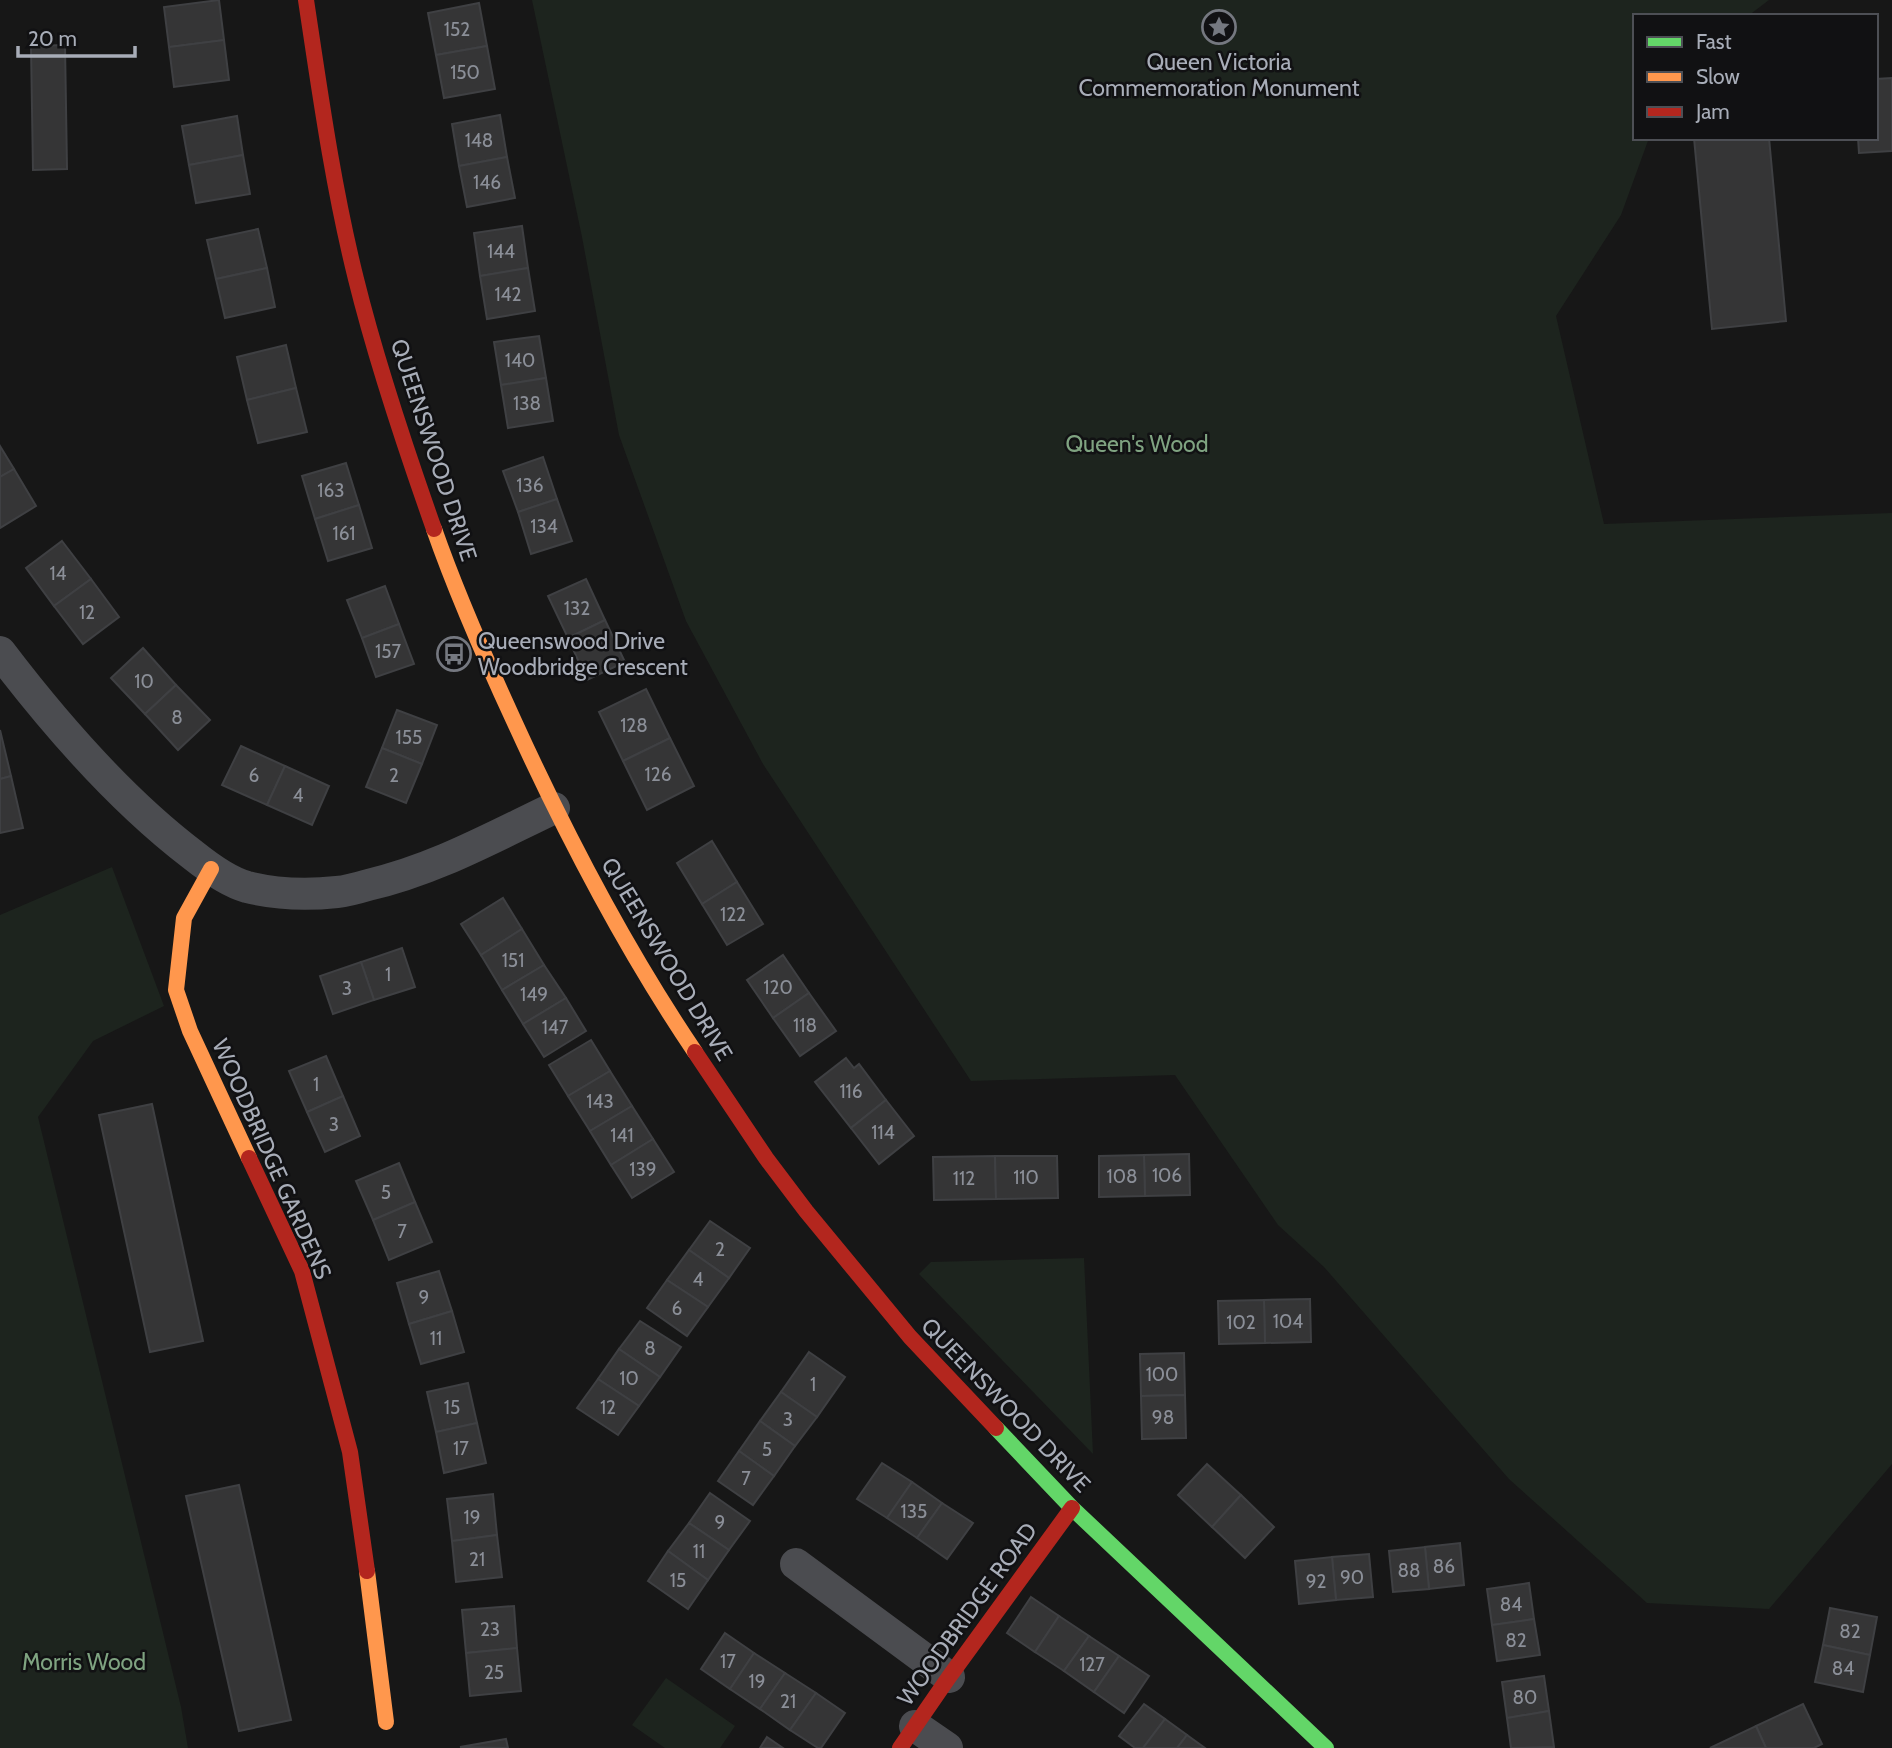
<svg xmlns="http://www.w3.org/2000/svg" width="1892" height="1748" font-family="Cabin,sans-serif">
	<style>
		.green { fill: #1d241e }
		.building { fill: #353536; stroke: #3f4043; stroke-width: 2 }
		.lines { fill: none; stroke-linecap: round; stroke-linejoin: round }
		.street { stroke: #4b4c50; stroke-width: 32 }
		.fast { stroke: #63d668; stroke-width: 16 }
		.slow { stroke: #ff974d; stroke-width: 16 }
		.jam { stroke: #b3261e; stroke-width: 16 }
		.labels { text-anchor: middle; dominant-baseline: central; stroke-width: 5; stroke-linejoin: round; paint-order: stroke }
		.number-label { font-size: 19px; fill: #8b8f98 }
		.poi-label { font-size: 23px; fill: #a8adb8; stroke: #111113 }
		.park-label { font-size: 23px; fill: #7fa381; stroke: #111113 }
		.street-label { font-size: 23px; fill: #a8adb8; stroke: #111113 }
	</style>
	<rect width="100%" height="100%" fill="#171717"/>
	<g class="green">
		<path d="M532 0H1769L1748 16H1635V138H1649L1621 215 1556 316 1604 524 1892 513V1464L1769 1609 1647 1603 1509 1479 1324 1267 1278 1225 1175 1075 971 1081 763 764 686 621 619 435 582 237Z"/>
		<path d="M112 867 164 1006 93 1041 38 1117 181 1707 188 1748H0V915Z"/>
		<path d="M1084 1258 1093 1454 919 1274 931 1262Z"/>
		<path d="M666 1678 735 1726 720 1748H665L632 1725Z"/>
	</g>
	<g class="building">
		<path d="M219 0 224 40 169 47 164 7Z"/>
		<path d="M479 3 487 46 436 55 428 13Z"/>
		<path d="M224 40 229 80 174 87 169 47Z"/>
		<path d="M65 45 67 169 33 170 31 46Z"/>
		<path d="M487 46 495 89 444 98 436 55Z"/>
		<path d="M1892 78V151L1859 153 1858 138H1876V79Z"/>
		<path d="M500 115 507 157 459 166 452 124Z"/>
		<path d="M237 116 243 155 189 165 182 126Z"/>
		<path d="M1694 138H1769L1786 321 1712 329Z"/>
		<path d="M243 155 250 194 196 203 189 165Z"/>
		<path d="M507 157 515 198 467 207 459 166Z"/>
		<path d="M522 226 528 268 480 276 474 233Z"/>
		<path d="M258 229 267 268 216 279 207 240Z"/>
		<path d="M267 268 275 307 225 318 216 279Z"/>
		<path d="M528 268 535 311 487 319 480 276Z"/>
		<path d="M539 336 546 378 501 385 494 342Z"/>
		<path d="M286 345 296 388 247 400 237 357Z"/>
		<path d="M546 378 553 421 508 428 501 385Z"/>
		<path d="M296 388 307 432 258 443 247 400Z"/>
		<path d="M0 446 14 469 0 477Z"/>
		<path d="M543 457 557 499 518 512 503 471Z"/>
		<path d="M346 463 359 505 315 519 302 476Z"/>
		<path d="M14 469 36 506 0 528V477Z"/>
		<path d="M557 499 572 541 531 554 518 512Z"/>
		<path d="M359 505 372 548 328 561 315 519Z"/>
		<path d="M62 541 91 579 54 606 26 568Z"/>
		<path d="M91 579 119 617 83 644 54 606Z"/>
		<path d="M586 579 605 620 568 638 548 596Z"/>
		<path d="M385 586 399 624 362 638 347 600Z"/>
		<path d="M605 620 625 662 587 680 568 638Z"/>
		<path d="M399 624 414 664 376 677 362 638Z"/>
		<path d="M143 648 176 685 145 714 111 678Z"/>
		<path d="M176 685 210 720 178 750 145 714Z"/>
		<path d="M646 689 670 738 623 761 599 712Z"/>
		<path d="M397 710 437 725 422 764 382 748Z"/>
		<path d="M0 730 11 776 0 779Z"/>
		<path d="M670 738 694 786 647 810 623 761Z"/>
		<path d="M241 746 285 766 267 805 222 785Z"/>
		<path d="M382 748 422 764 406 803 366 787Z"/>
		<path d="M285 766 329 786 312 825 267 805Z"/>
		<path d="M11 776 23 828 0 833V779Z"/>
		<path d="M712 841 737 882 702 904 677 863Z"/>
		<path d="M737 882 763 924 727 945 702 904Z"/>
		<path d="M503 898 522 929 481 955 461 924Z"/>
		<path d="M522 929 544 965 502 990 481 955Z"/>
		<path d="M402 948 415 987 374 1000 361 962Z"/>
		<path d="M783 955 809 993 773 1018 747 980Z"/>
		<path d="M361 962 374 1000 333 1014 320 976Z"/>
		<path d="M544 965 566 998 523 1024 502 990Z"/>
		<path d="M809 993 836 1031 800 1056 773 1018Z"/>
		<path d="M566 998 586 1031 544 1057 523 1024Z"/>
		<path d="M591 1040 610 1071 568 1096 549 1065Z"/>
		<path d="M326 1056 343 1096 307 1112 289 1071Z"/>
		<path d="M846 1058 854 1068 859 1064 886 1100 851 1128 815 1082Z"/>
		<path d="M610 1071 632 1106 590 1131 568 1096Z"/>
		<path d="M343 1096 360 1136 325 1152 307 1112Z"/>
		<path d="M886 1100 914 1136 879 1164 851 1128Z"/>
		<path d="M152 1104 203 1341 150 1352 99 1115Z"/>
		<path d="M632 1106 653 1139 611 1165 590 1131Z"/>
		<path d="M653 1139 674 1172 632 1198 611 1165Z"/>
		<path d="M1189 1154 1190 1195 1145 1196 1144 1155Z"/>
		<path d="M1144 1155 1145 1196 1099 1197V1156Z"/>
		<path d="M995 1156 996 1199 934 1200 933 1157Z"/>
		<path d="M995 1156H1057L1058 1198 996 1199Z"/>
		<path d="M399 1163 415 1202 373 1220 356 1181Z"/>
		<path d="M415 1202 432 1242 389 1260 373 1220Z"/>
		<path d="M710 1221 750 1248 729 1278 689 1250Z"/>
		<path d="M689 1250 729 1278 708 1307 667 1280Z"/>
		<path d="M439 1271 452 1311 409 1324 397 1283Z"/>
		<path d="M667 1280 708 1307 687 1336 647 1308Z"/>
		<path d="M1310 1299 1311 1342 1265 1343 1264 1300Z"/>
		<path d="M1264 1300 1265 1343 1219 1344 1218 1301Z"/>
		<path d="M452 1311 464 1352 421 1364 409 1324Z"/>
		<path d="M640 1321 681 1347 660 1377 619 1349Z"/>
		<path d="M619 1349 660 1377 639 1406 598 1379Z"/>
		<path d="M809 1352 845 1377 817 1417 781 1392Z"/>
		<path d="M1184 1353 1185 1395 1141 1396 1140 1354Z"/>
		<path d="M598 1379 639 1406 618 1435 577 1408Z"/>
		<path d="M468 1383 477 1423 436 1432 427 1392Z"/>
		<path d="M781 1392 817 1417 795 1446 760 1421Z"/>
		<path d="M1185 1395 1186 1438 1142 1439 1141 1396Z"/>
		<path d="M760 1421 795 1446 774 1476 739 1451Z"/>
		<path d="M477 1423 486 1463 444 1473 436 1432Z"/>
		<path d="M739 1451 774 1476 753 1505 718 1481Z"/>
		<path d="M882 1463 912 1482 887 1518 857 1499Z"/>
		<path d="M1207 1464 1241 1495 1212 1527 1178 1495Z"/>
		<path d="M912 1482 942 1503 917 1538 887 1518Z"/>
		<path d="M239 1485 291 1720 239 1731 186 1496Z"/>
		<path d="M710 1493 750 1521 729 1550 689 1523Z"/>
		<path d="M493 1494 497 1535 452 1541 447 1499Z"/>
		<path d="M1241 1495 1274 1527 1245 1558 1212 1527Z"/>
		<path d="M942 1503 973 1523 947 1559 917 1538Z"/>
		<path d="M689 1523 729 1550 708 1580 668 1551Z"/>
		<path d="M497 1535 502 1577 456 1582 452 1541Z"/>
		<path d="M1460 1543 1464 1585 1429 1589 1425 1547Z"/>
		<path d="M1425 1547 1429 1589 1393 1592 1389 1551Z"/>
		<path d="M668 1551 708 1580 688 1609 648 1581Z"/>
		<path d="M1369 1554 1373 1597 1336 1600 1332 1557Z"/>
		<path d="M1332 1557 1336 1600 1299 1604 1295 1561Z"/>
		<path d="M1529 1583 1534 1619 1492 1625 1487 1589Z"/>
		<path d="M1031 1597 1059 1616 1035 1652 1007 1633Z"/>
		<path d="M514 1606 517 1648 466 1653 462 1610Z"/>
		<path d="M1830 1608 1877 1617 1870 1655 1823 1645Z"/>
		<path d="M1059 1616 1089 1636 1064 1671 1035 1652Z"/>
		<path d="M1534 1619 1540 1655 1497 1661 1492 1625Z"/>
		<path d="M725 1633 754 1653 730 1689 701 1669Z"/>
		<path d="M1089 1636 1119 1656 1094 1692 1064 1671Z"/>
		<path d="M1823 1645 1870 1655 1863 1692 1815 1682Z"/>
		<path d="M517 1648 521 1691 470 1696 466 1653Z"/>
		<path d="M754 1653 785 1673 760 1709 730 1689Z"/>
		<path d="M1119 1656 1149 1676 1124 1713 1094 1692Z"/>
		<path d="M785 1673 816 1693 790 1730 760 1709Z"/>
		<path d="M1544 1676 1549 1711 1507 1718 1502 1682Z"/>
		<path d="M816 1693 845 1713 821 1748H818L790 1730Z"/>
		<path d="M1144 1704 1165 1719 1143 1748H1135L1119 1736Z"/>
		<path d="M1803 1704 1822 1744 1814 1748H1766L1756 1726Z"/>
		<path d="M1549 1711 1554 1747 1511 1748 1507 1718Z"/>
		<path d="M1165 1719 1187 1735 1177 1748H1143Z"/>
		<path d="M1756 1726 1766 1748H1710Z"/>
		<path d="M1187 1735 1205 1748H1177Z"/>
		<path d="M767 1737 783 1748H760Z"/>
		<path d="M506 1739 508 1748 460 1747Z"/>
	</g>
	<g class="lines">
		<g class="street">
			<path d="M0 652C54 723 122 801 193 855 208 867 229 882 247 887 275 894 309 895 337 892 348 891 358 888 368 885 434 870 493 837 554 808"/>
			<path d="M796 1564 949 1677"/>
			<path d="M915 1726 947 1748"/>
		</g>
		<path class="fast" d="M996 1428 1072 1508 1326 1748"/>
		<g class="slow">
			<path d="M434 529C457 595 485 658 514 721 566 835 624 947 695 1052"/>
			<path d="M211 869 184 918 176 990 190 1031 249 1158"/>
			<path d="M367 1571 386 1722"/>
		</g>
		<g class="jam">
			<path d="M306 0C320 93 333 187 356 279 377 364 405 447 434 529"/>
			<path d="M695 1052 766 1158 806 1211 910 1337 996 1428"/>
			<path d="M249 1158 302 1271 350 1452 367 1571"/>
			<path d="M900 1748 949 1677 1072 1508"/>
		</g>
	</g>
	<defs>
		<g id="sight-ring" transform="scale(1.75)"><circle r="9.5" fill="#111113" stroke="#757880" stroke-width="1.5"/><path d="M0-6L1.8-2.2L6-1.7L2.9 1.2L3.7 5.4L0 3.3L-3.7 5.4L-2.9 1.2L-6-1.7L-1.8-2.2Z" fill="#757880"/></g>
		<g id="bus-ring" transform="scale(1.75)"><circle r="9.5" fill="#111113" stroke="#757880" stroke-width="1.5"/><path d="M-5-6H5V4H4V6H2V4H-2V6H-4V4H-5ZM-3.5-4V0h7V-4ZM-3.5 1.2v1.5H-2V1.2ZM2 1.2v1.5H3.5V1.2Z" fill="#757880"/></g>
	</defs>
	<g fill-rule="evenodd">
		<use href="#sight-ring" x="1219" y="27"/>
		<use href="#bus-ring" x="454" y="654"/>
	</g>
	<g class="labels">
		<g class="number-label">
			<text x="457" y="29">152</text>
			<text x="465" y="72">150</text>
			<text x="479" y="140">148</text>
			<text x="487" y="182">146</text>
			<text x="501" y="251">144</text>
			<text x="508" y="294">142</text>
			<text x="520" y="360">140</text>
			<text x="527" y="403">138</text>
			<text x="530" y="485">136</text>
			<text x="331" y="490">163</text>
			<text x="544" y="526">134</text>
			<text x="344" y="533">161</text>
			<text x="58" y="573">14</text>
			<text x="577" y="608">132</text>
			<text x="87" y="612">12</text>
			<text x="388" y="651">157</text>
			<text x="144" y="681">10</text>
			<text x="177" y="717">8</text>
			<text x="634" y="725">128</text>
			<text x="409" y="737">155</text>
			<text x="658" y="774">126</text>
			<text x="254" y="775">6</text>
			<text x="394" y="775">2</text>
			<text x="298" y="795">4</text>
			<text x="733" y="914">122</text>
			<text x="513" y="960">151</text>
			<text x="388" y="974">1</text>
			<text x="778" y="987">120</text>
			<text x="347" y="988">3</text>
			<text x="534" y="994">149</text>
			<text x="805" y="1025">118</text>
			<text x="555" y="1027">147</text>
			<text x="316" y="1084">1</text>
			<text x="851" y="1091">116</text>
			<text x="600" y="1101">143</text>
			<text x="334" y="1124">3</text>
			<text x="883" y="1132">114</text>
			<text x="622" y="1135">141</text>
			<text x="643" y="1169">139</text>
			<text x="1167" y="1175">106</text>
			<text x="1122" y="1176">108</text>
			<text x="1026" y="1177">110</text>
			<text x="964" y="1178">112</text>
			<text x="386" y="1192">5</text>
			<text x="402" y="1231">7</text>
			<text x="720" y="1249">2</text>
			<text x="698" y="1279">4</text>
			<text x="424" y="1297">9</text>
			<text x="677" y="1308">6</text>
			<text x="1288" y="1321">104</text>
			<text x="1241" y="1322">102</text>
			<text x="436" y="1338">11</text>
			<text x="650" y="1348">8</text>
			<text x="1162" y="1374">100</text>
			<text x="629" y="1378">10</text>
			<text x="813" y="1384">1</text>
			<text x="452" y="1407">15</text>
			<text x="608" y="1407">12</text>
			<text x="1163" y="1417">98</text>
			<text x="788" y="1419">3</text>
			<text x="461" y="1448">17</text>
			<text x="767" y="1449">5</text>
			<text x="746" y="1478">7</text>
			<text x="914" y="1511">135</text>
			<text x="472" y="1517">19</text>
			<text x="720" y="1522">9</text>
			<text x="699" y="1551">11</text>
			<text x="477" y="1559">21</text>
			<text x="1444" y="1566">86</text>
			<text x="1409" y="1570">88</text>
			<text x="1352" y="1577">90</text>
			<text x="678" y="1580">15</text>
			<text x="1316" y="1581">92</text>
			<text x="1511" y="1604">84</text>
			<text x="490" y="1629">23</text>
			<text x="1850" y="1631">82</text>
			<text x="1516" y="1640">82</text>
			<text x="728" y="1661">17</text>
			<text x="1092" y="1664">127</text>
			<text x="1843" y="1668">84</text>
			<text x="494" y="1672">25</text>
			<text x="757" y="1681">19</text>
			<text x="1525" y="1697">80</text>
			<text x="788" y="1701">21</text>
		</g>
		<g class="poi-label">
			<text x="1219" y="62">Queen Victoria<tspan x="1219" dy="26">Commemoration Monument</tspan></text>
			<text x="478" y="641" text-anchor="start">Queenswood Drive<tspan x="478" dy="26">Woodbridge Crescent</tspan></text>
		</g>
		<g class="park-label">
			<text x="1137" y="444">Queen's Wood</text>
			<text x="84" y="1662">Morris Wood</text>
		</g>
		<g class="street-label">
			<text transform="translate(434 450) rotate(72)">QUEENSWOOD DRIVE</text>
			<text transform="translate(667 959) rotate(59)">QUEENSWOOD DRIVE</text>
			<text transform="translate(272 1159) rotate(66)">WOODBRIDGE GARDENS</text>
			<text transform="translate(1006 1405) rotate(46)">QUEENSWOOD DRIVE</text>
			<text transform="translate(967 1614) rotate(-54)">WOODBRIDGE ROAD</text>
		</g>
	</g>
	<rect x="1633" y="14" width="245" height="126" fill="#111113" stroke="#4d4f55" stroke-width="2"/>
	<rect x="1647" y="37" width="35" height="10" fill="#63d668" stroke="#4d4f55" stroke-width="2"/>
	<text x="1696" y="49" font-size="21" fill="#a8adb8">Fast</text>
	<rect x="1647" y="72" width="35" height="10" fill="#ff974d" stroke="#4d4f55" stroke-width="2"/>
	<text x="1696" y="84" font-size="21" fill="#a8adb8">Slow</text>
	<rect x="1647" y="107" width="35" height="10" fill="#b3261e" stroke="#4d4f55" stroke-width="2"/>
	<text x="1696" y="119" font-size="21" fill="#a8adb8">Jam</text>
	<path d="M18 46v10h117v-10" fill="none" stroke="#a8adb8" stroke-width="3.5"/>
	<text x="28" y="46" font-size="21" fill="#a8adb8" stroke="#111113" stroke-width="5" paint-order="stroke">20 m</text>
</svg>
